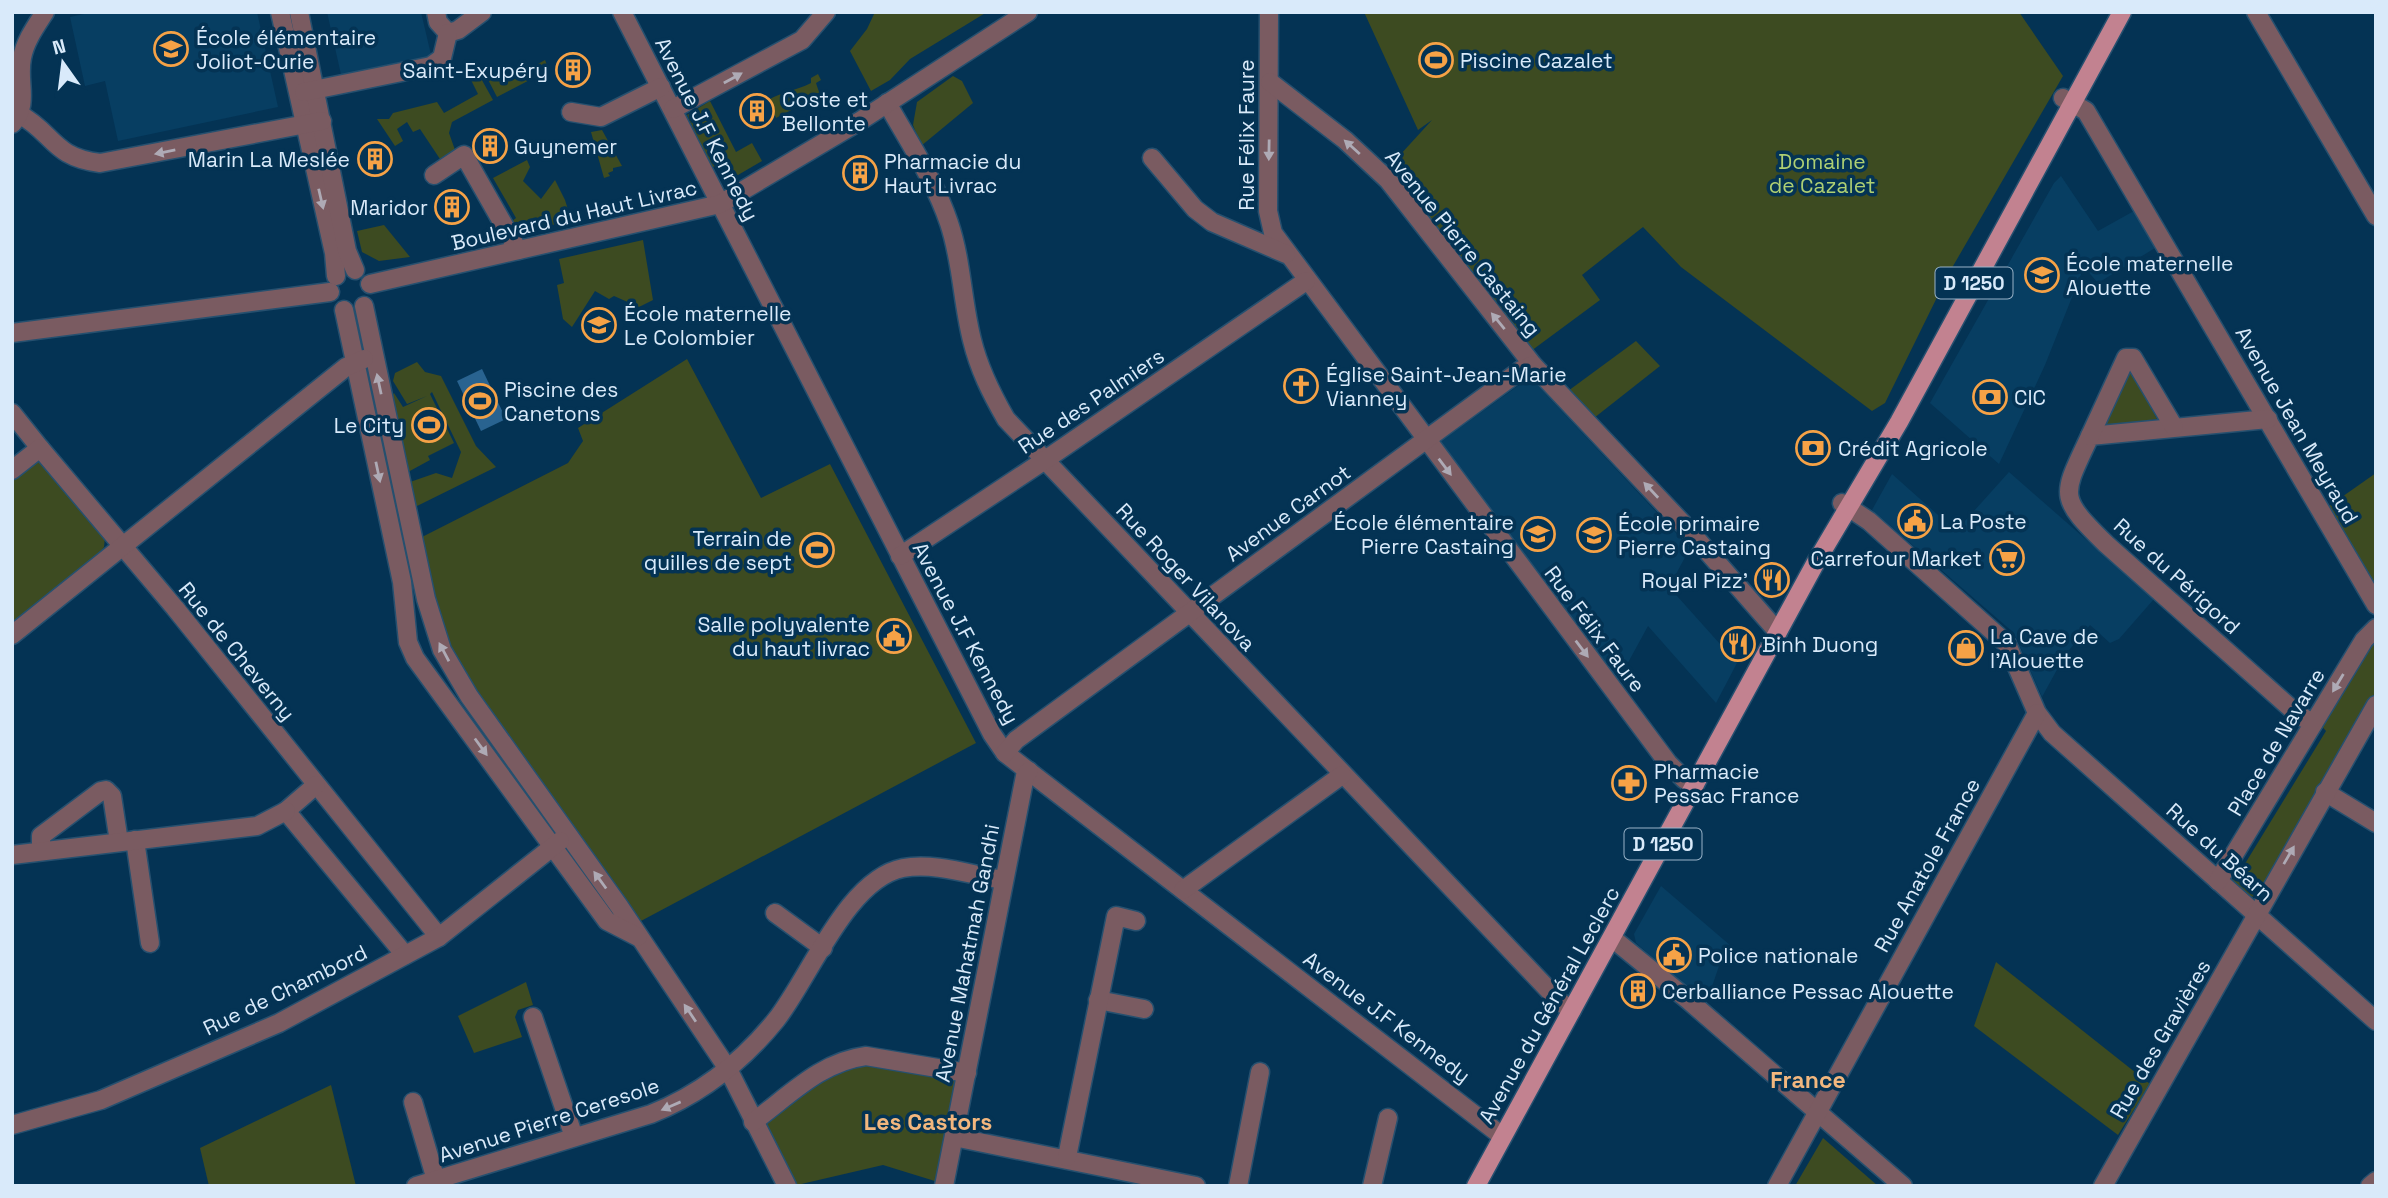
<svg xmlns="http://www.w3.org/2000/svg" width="2388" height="1198" font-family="'Space Grotesk',sans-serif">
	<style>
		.built { fill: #073e62 }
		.green { fill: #3d4b21 }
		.water { fill: #296390 }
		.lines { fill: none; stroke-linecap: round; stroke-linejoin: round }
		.minor-casing { stroke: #26506f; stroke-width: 21 }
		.major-casing { stroke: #26506f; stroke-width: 21 }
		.minor { stroke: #7a5b61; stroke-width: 18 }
		.major { stroke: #c28290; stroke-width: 18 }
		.oneway { fill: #aeaab5 }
		.labels { text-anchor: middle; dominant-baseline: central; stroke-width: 7; stroke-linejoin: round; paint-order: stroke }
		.shield { fill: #043354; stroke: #99b3c8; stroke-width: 2 }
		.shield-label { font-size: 19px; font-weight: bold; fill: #d9eafa }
		.poi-label { font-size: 21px; fill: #d9eafa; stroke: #043354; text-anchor: start }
		.street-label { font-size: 21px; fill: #d9eafa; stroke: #043354 }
		.park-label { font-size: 21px; fill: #aecf73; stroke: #043354 }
		.neighbourhood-label { font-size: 23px; font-weight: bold; fill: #f2b77e; stroke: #043354 }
	</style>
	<rect width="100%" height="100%" fill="#043354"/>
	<g class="built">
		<path d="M93 12H257L278 107 118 141 105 81 85 86 70 17Z"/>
		<path d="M327 12H421L432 59 342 79Z"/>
		<path d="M2061 176 2098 231 2134 211 2155 248 2098 283 2084 267 2045 365 1999 464 1930 403 2054 183Z"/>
		<path d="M1530 377 1690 548 1669 587 1737 663 1716 703 1648 626 1618 681 1440 442Z"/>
		<path d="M2009 472 2154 599 2119 639 2110 643 2090 625 2065 655 2042 697 2014 633 1872 510 1892 474 1956 531Z"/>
		<path d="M1661 886 1731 946 1719 966 1706 1004 1636 943 1634 934Z"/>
	</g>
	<g class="green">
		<path d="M875 12H987L910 59 890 80 871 91 850 51 867 29Z"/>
		<path d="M1364 12H2019L2063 76 1949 273 1885 403 1872 411 1681 267 1643 227 1582 275 1600 300 1531 351 1389 167 1432 120 1418 130Z"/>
		<path d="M545 60 549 70 497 97 483 70 499 65 507 81Z"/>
		<path d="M478 73 493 100 452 122 449 133 455 150 440 159 420 129 413 132 407 122 397 129 403 141 395 146 377 119H389L393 113 437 102 444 113 478 94 470 78Z"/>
		<path d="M818 74 821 80 816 83 820 95 776 118 768 100C784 91 795 91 811 83V78Z"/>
		<path d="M953 76 962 81 973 103 921 146 913 125 917 102Z"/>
		<path d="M710 101 736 152 752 143 762 161 738 175 711 166 687 115Z"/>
		<path d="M602 130 622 166 613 168V171L608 173 610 176 604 178 591 132Z"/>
		<path d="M527 160 530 167 523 181 541 199 555 180 565 200 571 219C553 224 525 238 511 222L516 218 493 178Z"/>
		<path d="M384 225 410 257 379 261 362 252 357 231Z"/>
		<path d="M643 240 653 300 639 307 614 296 609 299 595 291 572 327 563 319 557 285 564 283 559 259Z"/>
		<path d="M1636 341 1660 366 1594 418 1568 391Z"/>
		<path d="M687 359 761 498 830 464 976 743 639 922 451 653 435 603 422 537 568 463 583 441 578 428Z"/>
		<path d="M417 362 425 372 441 376 476 446 496 467 415 507 410 482 436 473 452 478 461 452 432 392 430 394 454 443 428 456 430 460 408 472 391 397 394 393 403 407 427 396 407 404 393 381 395 373Z"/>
		<path d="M2130 368 2157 419 2107 427 2104 423Z"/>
		<path d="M34 461 46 463 105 537 104 547 99 554 12 623V476Z"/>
		<path d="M2376 473V586L2329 506Z"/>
		<path d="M2376 637V698L2267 884 2256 896 2249 897C2237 887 2229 883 2234 866L2243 867 2326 731 2319 723Z"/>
		<path d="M1996 962 2150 1084 2118 1135 1974 1026Z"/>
		<path d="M526 982 533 1005 518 1010 515 1017 522 1037 474 1053 458 1016Z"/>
		<path d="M867 1058 960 1074 938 1182 883 1165 797 1185 760 1119 824 1074Z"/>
		<path d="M331 1085 356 1186H209L200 1148Z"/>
		<path d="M1823 1138 1878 1186H1795Z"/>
	</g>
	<path class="water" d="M482 369 506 419 481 431 457 381Z"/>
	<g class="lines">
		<g class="minor-casing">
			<g id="minor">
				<path d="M280 12 334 253 336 276"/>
				<path d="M299 12 347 251 355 270"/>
				<path d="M436 12 438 22 448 33 458 30 482 12"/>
				<path d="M622 12 992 734 1005 753 1502 1136"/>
				<path d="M1269 12 1268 211 1273 233 1668 763 1684 779 1695 785"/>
				<path d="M2256 12 2376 216"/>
				<path d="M1270 82 1345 140 1388 180 1533 365 1686 527 1778 632"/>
				<path d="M304 92 431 66 442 58 448 33"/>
				<path d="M2063 98 2086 111 2376 605"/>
				<path d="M887 103C909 142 935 181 949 223 962 261 962 301 972 340 979 369 991 393 1006 419L1560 1002 1572 1010"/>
				<path d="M673 109 802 40 826 12"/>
				<path d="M571 112 601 117 661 87"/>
				<path d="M19 114C54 133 52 157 100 163L322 121"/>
				<path d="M12 124C30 104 17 82 22 58 25 41 36 26 45 12"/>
				<path d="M1152 158 1195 209 1212 222 1286 254"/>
				<path d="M434 175 464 155 518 250"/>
				<path d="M370 284 720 204 860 121 1028 12"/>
				<path d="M364 306 426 599 442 650 469 696 619 906 728 1069 787 1186"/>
				<path d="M344 310 402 582 408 642 415 658 607 921 638 937"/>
				<path d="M12 333 330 292"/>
				<path d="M12 413 40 448"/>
				<path d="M2268 419 2090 436C2062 496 2057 496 2106 544L2295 712 2313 724"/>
				<path d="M2090 436 2126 358H2133L2174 427"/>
				<path d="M12 470 40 448 175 608 439 937"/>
				<path d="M1842 503 1869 521 2007 644 2037 713 2052 733 2376 1021"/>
				<path d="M900 556 1045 460 1306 281"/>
				<path d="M12 635 346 367 364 359"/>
				<path d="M1005 753 1016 740 1521 370 1533 365"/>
				<path d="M316 785 286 811 405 955"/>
				<path d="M2325 792 2376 823"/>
				<path d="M135 840 150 943"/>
				<path d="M41 851V836L101 791 106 790 112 796 119 842"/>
				<path d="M12 855 257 826 286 811"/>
				<path d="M2218 881 2364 640 2376 628"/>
				<path d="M1183 890 1342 775"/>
				<path d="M775 913 823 948"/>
				<path d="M1612 938 1687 999 1903 1186"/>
				<path d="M1098 1000 1144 1009"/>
				<path d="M533 1017 574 1137"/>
				<path d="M413 1102 436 1180"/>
				<path d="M753 1122C789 1096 820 1062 866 1056L967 1073"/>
				<path d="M12 1125 101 1100 279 1023 439 937 560 841"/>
				<path d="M954 1137 1196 1186"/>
				<path d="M1067 1157 1116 916 1136 921"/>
				<path d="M416 1186 651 1114C701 1094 742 1062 776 1020 810 977 847 879 903 868 934 862 972 875 1003 880"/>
				<path d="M944 1186 1025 776 1029 771"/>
				<path d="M1238 1186 1260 1072"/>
				<path d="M1372 1186 1388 1118"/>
				<path d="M1777 1186 2037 713"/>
				<path d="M2103 1186 2376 705"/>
				<path d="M2370 1186 2376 1181"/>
			</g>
		</g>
		<g class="major-casing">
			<path id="major" d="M1476 1186 1816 562 1899 422 2122 12"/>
		</g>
		<use href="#minor" class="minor"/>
		<use href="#major" class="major"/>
	</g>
	<defs><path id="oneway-solid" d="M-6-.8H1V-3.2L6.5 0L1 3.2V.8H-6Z" transform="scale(1.75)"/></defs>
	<g class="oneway">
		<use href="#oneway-solid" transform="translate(733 78) rotate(-29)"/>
		<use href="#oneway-solid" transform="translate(1352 147) rotate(-138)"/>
		<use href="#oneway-solid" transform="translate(1269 150) rotate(91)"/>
		<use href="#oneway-solid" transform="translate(165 152) rotate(169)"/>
		<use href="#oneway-solid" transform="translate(321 199) rotate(77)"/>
		<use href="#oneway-solid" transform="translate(1498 321) rotate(-129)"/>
		<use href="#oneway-solid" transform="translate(379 384) rotate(-102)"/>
		<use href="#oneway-solid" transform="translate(1445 467) rotate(53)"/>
		<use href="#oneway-solid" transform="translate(378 472) rotate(78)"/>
		<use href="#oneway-solid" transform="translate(1651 490) rotate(-133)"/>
		<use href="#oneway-solid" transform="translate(1582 649) rotate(53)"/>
		<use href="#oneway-solid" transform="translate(444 652) rotate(-118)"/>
		<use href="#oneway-solid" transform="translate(2338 683) rotate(121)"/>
		<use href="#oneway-solid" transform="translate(481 747) rotate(54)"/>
		<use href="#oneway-solid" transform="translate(2289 855) rotate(-60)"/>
		<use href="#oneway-solid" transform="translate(600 880) rotate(-126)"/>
		<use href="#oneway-solid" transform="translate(690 1013) rotate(-124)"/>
		<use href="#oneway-solid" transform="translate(671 1106) rotate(157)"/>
	</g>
	<defs>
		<g id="school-ring" transform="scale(1.75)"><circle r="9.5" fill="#043354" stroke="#f6a246" stroke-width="1.5"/><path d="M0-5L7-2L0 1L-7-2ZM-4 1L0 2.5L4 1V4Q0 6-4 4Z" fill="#f6a246"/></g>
		<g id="stadium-ring" transform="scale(1.75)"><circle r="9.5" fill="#043354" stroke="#f6a246" stroke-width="1.5"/><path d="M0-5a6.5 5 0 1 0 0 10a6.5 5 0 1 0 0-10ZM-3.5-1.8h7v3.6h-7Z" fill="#f6a246"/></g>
		<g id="building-ring" transform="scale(1.75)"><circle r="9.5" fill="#043354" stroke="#f6a246" stroke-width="1.5"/><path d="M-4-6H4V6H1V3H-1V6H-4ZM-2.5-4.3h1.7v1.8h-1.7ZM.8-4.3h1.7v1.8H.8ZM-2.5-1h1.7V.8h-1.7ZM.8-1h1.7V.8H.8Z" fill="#f6a246"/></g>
		<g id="church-ring" transform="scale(1.75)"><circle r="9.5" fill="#043354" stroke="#f6a246" stroke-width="1.5"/><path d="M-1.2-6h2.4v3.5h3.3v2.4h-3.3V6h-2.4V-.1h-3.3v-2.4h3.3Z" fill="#f6a246"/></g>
		<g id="bank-ring" transform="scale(1.75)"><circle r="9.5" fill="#043354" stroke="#f6a246" stroke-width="1.5"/><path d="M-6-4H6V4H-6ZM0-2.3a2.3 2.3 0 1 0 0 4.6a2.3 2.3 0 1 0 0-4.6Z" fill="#f6a246"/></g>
		<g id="civic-ring" transform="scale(1.75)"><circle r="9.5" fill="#043354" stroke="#f6a246" stroke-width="1.5"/><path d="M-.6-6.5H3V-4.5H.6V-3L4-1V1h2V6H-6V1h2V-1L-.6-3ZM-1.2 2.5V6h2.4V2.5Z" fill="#f6a246"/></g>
		<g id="supermarket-ring" transform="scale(1.75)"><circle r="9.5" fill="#043354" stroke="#f6a246" stroke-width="1.5"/><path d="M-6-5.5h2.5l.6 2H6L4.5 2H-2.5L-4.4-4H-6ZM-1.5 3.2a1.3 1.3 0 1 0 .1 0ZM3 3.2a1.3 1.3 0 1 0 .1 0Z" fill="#f6a246"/></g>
		<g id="restaurant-ring" transform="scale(1.75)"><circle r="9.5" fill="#043354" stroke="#f6a246" stroke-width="1.5"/><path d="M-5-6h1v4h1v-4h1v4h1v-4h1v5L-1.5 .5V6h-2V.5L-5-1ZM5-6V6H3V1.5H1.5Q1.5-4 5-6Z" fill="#f6a246"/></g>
		<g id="shop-ring" transform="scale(1.75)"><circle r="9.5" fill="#043354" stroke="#f6a246" stroke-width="1.5"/><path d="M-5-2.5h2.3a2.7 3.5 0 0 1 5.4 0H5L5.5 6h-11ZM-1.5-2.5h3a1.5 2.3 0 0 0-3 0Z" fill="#f6a246"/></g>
		<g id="pharmacy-ring" transform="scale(1.75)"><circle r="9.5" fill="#043354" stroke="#f6a246" stroke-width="1.5"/><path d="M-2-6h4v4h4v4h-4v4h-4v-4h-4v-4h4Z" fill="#f6a246"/></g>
	</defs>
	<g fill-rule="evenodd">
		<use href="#school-ring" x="171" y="49"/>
		<use href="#stadium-ring" x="1436" y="60"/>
		<use href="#building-ring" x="573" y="70"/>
		<use href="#building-ring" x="757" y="111"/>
		<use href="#building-ring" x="490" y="146"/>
		<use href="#building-ring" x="375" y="159"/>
		<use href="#building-ring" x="860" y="173"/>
		<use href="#building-ring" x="452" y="207"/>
		<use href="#school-ring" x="2042" y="275"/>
		<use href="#school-ring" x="599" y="325"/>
		<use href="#church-ring" x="1301" y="386"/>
		<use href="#bank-ring" x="1990" y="397"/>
		<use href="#stadium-ring" x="480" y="401"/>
		<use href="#stadium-ring" x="429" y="425"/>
		<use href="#bank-ring" x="1813" y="448"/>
		<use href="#civic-ring" x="1915" y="521"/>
		<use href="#school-ring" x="1538" y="534"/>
		<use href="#school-ring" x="1594" y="535"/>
		<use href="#stadium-ring" x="817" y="550"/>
		<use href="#supermarket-ring" x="2007" y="558"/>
		<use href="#restaurant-ring" x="1772" y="580"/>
		<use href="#civic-ring" x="894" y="636"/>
		<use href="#restaurant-ring" x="1738" y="644"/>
		<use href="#shop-ring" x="1966" y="648"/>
		<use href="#pharmacy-ring" x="1629" y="783"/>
		<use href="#civic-ring" x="1674" y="955"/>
		<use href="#building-ring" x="1638" y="991"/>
	</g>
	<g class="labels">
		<g class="shield">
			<rect x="1935.5" y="267.5" width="77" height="31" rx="5"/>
			<rect x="1624.5" y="828.5" width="77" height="31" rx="5"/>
		</g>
		<g class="shield-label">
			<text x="1974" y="283">D 1250</text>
			<text x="1663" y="844">D 1250</text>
		</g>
		<g class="poi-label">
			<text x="196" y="37">École élémentaire<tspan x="196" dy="24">Joliot-Curie</tspan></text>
			<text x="1460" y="60">Piscine Cazalet</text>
			<text x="548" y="70" text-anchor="end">Saint-Exupéry</text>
			<text x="782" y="99">Coste et<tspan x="782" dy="24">Bellonte</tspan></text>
			<text x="514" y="146">Guynemer</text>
			<text x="350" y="159" text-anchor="end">Marin La Meslée</text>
			<text x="884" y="161">Pharmacie du<tspan x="884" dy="24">Haut Livrac</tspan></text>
			<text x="428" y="207" text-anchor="end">Maridor</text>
			<text x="2066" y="263">École maternelle<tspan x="2066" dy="24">Alouette</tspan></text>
			<text x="624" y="313">École maternelle<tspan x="624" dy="24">Le Colombier</tspan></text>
			<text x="1326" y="374">Église Saint-Jean-Marie<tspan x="1326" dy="24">Vianney</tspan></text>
			<text x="504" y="389">Piscine des<tspan x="504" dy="24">Canetons</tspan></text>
			<text x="2014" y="397">CIC</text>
			<text x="404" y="425" text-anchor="end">Le City</text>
			<text x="1838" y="448">Crédit Agricole</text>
			<text x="1940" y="521">La Poste</text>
			<text x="1514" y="522" text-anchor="end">École élémentaire<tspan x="1514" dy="24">Pierre Castaing</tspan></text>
			<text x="1618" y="523">École primaire<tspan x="1618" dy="24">Pierre Castaing</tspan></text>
			<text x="792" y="538" text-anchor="end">Terrain de<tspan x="792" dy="24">quilles de sept</tspan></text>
			<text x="1982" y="558" text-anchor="end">Carrefour Market</text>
			<text x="1748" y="580" text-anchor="end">Royal Pizz'</text>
			<text x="870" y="624" text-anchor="end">Salle polyvalente<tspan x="870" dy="24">du haut livrac</tspan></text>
			<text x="1990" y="636">La Cave de<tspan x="1990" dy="24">l'Alouette</tspan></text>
			<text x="1762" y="644">Binh Duong</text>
			<text x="1654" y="771">Pharmacie<tspan x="1654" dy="24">Pessac France</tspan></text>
			<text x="1698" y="955">Police nationale</text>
			<text x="1662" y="991">Cerballiance Pessac Alouette</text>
		</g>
		<g class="street-label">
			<text transform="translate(707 129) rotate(63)">Avenue J.F Kennedy</text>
			<text transform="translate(1246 135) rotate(-90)">Rue Félix Faure</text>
			<text transform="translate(574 215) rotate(-13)">Boulevard du Haut Livrac</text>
			<text transform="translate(1463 243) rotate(51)">Avenue Pierre Castaing</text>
			<text transform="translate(1091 401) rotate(-34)">Rue des Palmiers</text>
			<text transform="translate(2297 425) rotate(60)">Avenue Jean Meyraud</text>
			<text transform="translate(1288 513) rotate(-36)">Avenue Carnot</text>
			<text transform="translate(2177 576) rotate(42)">Rue du Périgord</text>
			<text transform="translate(1186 577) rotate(47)">Rue Roger Vilanova</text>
			<text transform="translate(1595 629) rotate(53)">Rue Félix Faure</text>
			<text transform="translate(966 633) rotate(62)">Avenue J.F Kennedy</text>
			<text transform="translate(237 651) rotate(51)">Rue de Cheverny</text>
			<text transform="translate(2276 742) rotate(-59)">Place de Navarre</text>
			<text transform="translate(2220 852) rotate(42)">Rue du Béarn</text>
			<text transform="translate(1927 865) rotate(-61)">Rue Anatole France</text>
			<text transform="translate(967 953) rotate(-79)">Avenue Mahatmah Gandhi</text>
			<text transform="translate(285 990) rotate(-26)">Rue de Chambord</text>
			<text transform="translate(1549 1005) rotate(-61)">Avenue du Général Leclerc</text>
			<text transform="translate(1387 1017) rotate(37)">Avenue J.F Kennedy</text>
			<text transform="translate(2160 1039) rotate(-60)">Rue des Gravières</text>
			<text transform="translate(549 1120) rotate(-18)">Avenue Pierre Ceresole</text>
		</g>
		<g class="park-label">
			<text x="1822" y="161">Domaine<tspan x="1822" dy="24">de Cazalet</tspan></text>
		</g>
		<g class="neighbourhood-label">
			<text x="1808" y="1080">France</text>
			<text x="928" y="1122">Les Castors</text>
		</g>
	</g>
	<rect width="2388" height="1198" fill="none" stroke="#d9eafa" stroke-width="28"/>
	<g transform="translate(63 63) rotate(346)" stroke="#043354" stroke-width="5" paint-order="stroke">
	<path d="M0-5L12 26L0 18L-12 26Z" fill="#d9eafa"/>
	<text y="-10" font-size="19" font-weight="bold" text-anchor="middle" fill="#d9eafa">N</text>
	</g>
</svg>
